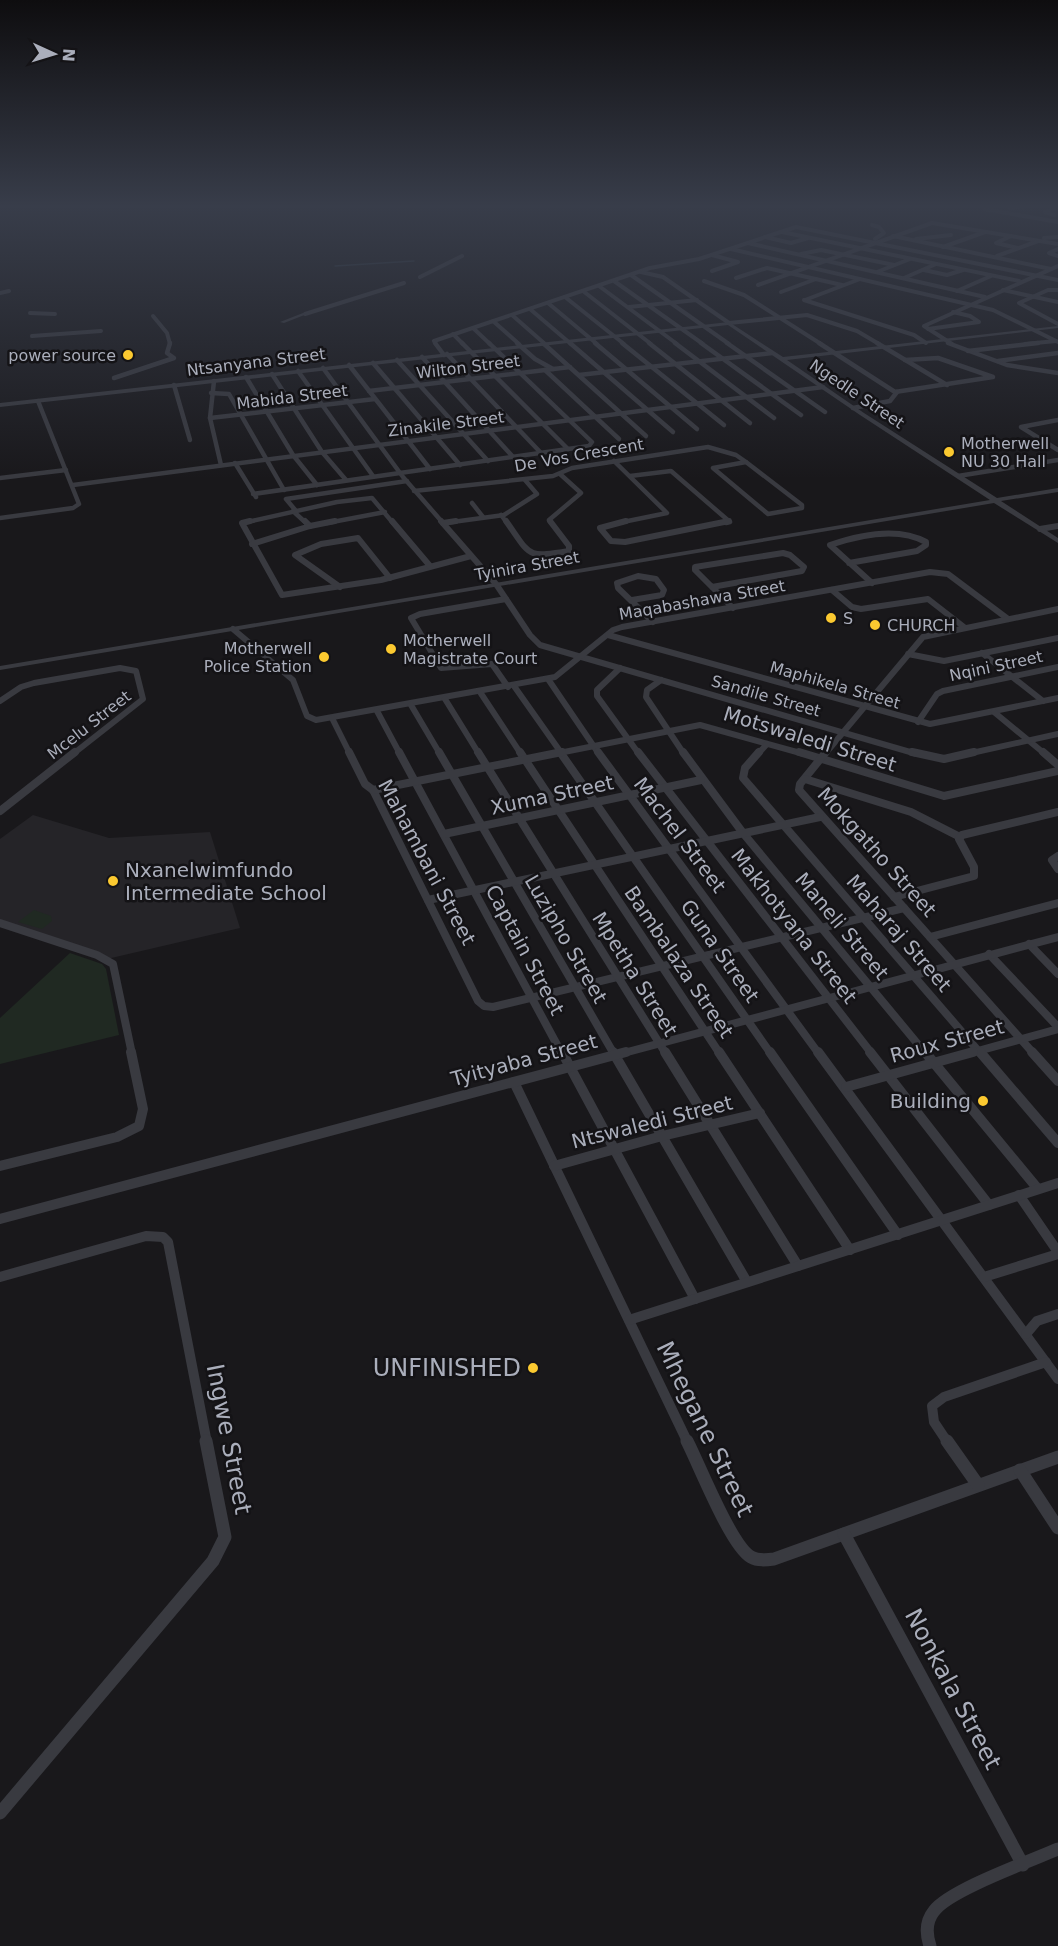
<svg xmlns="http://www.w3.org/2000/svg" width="1058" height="1946" font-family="'DejaVu Sans',sans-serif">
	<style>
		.built { fill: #252428 }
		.green { fill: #202922 }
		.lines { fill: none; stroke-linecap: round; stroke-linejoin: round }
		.stream { stroke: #2d3640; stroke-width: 1.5 }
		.minor-far5 { stroke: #393a40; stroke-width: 4 }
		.minor-far4 { stroke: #393a40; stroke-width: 4.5 }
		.minor-far3 { stroke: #393a40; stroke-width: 6 }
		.minor-far2 { stroke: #393a40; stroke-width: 8 }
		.minor-far1 { stroke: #393a40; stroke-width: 10 }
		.minor { stroke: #393a40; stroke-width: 13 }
		.tertiary { fill: #393a40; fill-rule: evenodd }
		.poi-dot { fill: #fbc930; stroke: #141316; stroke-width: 2 }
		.labels { text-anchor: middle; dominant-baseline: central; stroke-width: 5; stroke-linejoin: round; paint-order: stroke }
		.far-poi-label { font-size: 16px; fill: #aaaebb; stroke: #141316; text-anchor: start }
		.far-street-label { font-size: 16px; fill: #aaaebb; stroke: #141316 }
		.street-label { font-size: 20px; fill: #aaaebb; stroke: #141316 }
		.poi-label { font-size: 20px; fill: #aaaebb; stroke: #141316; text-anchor: start }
		.near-poi-label { font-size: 24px; fill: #aaaebb; stroke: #141316; text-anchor: end }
		.near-street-label { font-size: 24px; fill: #aaaebb; stroke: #141316 }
	</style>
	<rect width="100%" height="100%" fill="#19181b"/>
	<path class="built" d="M33 815 109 838 210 832 240 928 107 959 0 923V839Z"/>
	<g class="green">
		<path d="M34 910 51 916 52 921 42 929 18 922Z"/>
		<path d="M70 953 102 964 106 969 119 1035 0 1064V1018Z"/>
	</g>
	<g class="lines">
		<path class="stream" d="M335 266 414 261"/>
		<g class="minor-far5">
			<path d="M1009 208 1026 206"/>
			<path d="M984 209 1058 222"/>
			<path d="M1054 215 1045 212 1058 206"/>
			<path d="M872 225 879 227 884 233 875 239"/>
			<path d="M782 232 1019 281"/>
			<path d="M893 236 1051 269"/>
			<path d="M1011 236 996 243 1018 248"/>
			<path d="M765 237 791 243 808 238"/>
			<path d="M1044 238 1058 237"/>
			<path d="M916 239 951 235"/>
			<path d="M748 243 985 297"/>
			<path d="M943 247 985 232"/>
			<path d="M731 249 993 310 1058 342"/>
			<path d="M1058 249 1049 253 1058 256"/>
			<path d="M801 254 821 250 894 265"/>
			<path d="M712 255 738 262 712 271"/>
			<path d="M997 256 1038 241"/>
			<path d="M924 270 947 275 963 270"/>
			<path d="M641 272 663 277 729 323 807 315 857 331 879 344"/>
			<path d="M877 272 910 259"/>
			<path d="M631 275 729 344"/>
			<path d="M420 277 462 256"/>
			<path d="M736 278 767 268 842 285"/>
			<path d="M904 278 936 264"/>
			<path d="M614 281 703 344"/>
			<path d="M704 281 744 295 821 344"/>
			<path d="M758 285 932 223 1058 244"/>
			<path d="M599 286 677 344"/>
			<path d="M1003 290 1058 302"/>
			<path d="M1058 290H1048L1019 303 1058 324"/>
			<path d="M583 291 651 344"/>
			<path d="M957 291 991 276"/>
			<path d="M781 292 816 279"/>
			<path d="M0 293 9 291"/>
			<path d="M565 297 624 344"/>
			<path d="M804 300 914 335 926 343"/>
			<path d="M805 300 860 279"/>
			<path d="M548 303 597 344"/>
			<path d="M629 307 697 300"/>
			<path d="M530 309 571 344"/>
			<path d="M30 313 55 314"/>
			<path d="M305 314 404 283"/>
			<path d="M512 315 545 344"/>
			<path d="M153 316 167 333 170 344"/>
			<path d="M493 321 519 344"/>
			<path d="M473 328 490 344"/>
			<path d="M928 329 979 322 970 316 953 312"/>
			<path d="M453 334 463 344"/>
			<path d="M32 336 101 331"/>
			<path d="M436 344 434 341 650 268 699 259 796 227 1058 280"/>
			<path d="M952 344 924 326 1058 266"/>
			<path d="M1025 344 1056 341"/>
		</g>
		<g class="minor-far4">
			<path d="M435 343 444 355"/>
			<path d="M462 343 568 449"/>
			<path d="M517 343 535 359 553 369"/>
			<path d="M543 343 646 436"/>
			<path d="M570 343 673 432"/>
			<path d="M595 343 697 429"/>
			<path d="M622 343 724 425"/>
			<path d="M649 343 750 423"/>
			<path d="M675 343 774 418"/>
			<path d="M701 343 801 415"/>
			<path d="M727 343 825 412"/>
			<path d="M819 343 895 392 993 377 938 358 905 360"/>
			<path d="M877 343 947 385"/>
			<path d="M948 343 1007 365 1058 373"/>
			<path d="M968 351 1038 343"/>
			<path d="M447 354 542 454"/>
			<path d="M422 357 514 458"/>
			<path d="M397 360 488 461"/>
			<path d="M998 361 1058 353"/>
			<path d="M373 363 460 465"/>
			<path d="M349 365 430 469"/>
			<path d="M323 368 403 477 443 523"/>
			<path d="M545 370 619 439"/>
			<path d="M298 371 373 476"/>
			<path d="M272 374 322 452 346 480"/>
			<path d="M579 375 772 353"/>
			<path d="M246 377 293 455 317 485"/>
			<path d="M114 378 174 358 167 353 170 343"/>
			<path d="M214 381 210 418 221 465"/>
			<path d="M174 385 190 440"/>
			<path d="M369 391 570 367"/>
			<path d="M211 393 229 394 284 490"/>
			<path d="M853 408 890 401 897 392"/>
			<path d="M210 418 375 399"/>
			<path d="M1058 420 1021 427 1058 450"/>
			<path d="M614 461 667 513 618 523"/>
			<path d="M746 462 802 505V508L768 514 713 468Z"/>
			<path d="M235 463 256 497"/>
			<path d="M630 476 671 471 730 522 726 523"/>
			<path d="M958 476 1058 460"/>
			<path d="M0 478 66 470"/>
			<path d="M73 485 823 387"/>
			<path d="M414 491 553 476 572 468 708 447 736 455 746 462"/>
			<path d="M253 494 589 446 592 442 489 343"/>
			<path d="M472 503 483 517"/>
			<path d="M293 511 306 523"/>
			<path d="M296 511 286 499 407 481"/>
			<path d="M501 515 507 523"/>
			<path d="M0 518 73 508 79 504 38 401"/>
			<path d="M243 523 337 502 372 498 393 523"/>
			<path d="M327 523 385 512"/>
			<path d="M445 523 504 515 537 494 525 480"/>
			<path d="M551 523 549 520 581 493 560 474"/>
		</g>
		<g class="minor-far3">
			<path d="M250 521 242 523 282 595 381 580 471 556"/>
			<path d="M305 521 310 526"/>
			<path d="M392 521 430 566"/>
			<path d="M441 521 496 584 530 635 540 645 917 754"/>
			<path d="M506 521C531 556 525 558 569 551V546L550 521"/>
			<path d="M626 521 600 528 611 541 625 542 729 521"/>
			<path d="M443 523 456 521"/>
			<path d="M1040 529 1058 526"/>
			<path d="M252 544 310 526 335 521"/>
			<path d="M849 563 917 551 926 545V542C897 526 859 535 830 545L872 583"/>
			<path d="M340 587 295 555 321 544 358 538 390 578"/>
			<path d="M712 587 802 571 804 567 790 555 783 553 695 567V570L733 608"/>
			<path d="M832 590 852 607 861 609 928 599 964 627"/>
			<path d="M506 599 420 614 411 618 441 668 492 664 508 687"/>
			<path d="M632 600 662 595 664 590 656 579 638 576 617 583 618 588 653 622"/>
			<path d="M233 629 293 680 307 716 316 720 555 677 613 630 622 627 930 572 948 574 1008 619"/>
			<path d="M608 635 930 724 1058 698"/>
			<path d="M982 653 1043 701"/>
			<path d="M908 654 944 661 1058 638"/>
			<path d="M620 668 597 690V696L639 754"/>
			<path d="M548 679 599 754"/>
			<path d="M661 680 647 690 646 697 684 754"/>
			<path d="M514 686 562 754"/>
			<path d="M480 692 521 754"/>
			<path d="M445 699 479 754"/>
			<path d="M0 701 21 687 34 683 120 668 136 671 143 699 73 754"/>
			<path d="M411 705 440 754"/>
			<path d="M377 711 400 754"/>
			<path d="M994 712 1045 754"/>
			<path d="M332 718 350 754"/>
			<path d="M918 722 937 694 943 691 1058 667"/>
			<path d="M554 754 700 725 804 754"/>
			<path d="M758 754 767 744"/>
			<path d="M825 754 923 637 1058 609"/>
			<path d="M967 754 1058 734"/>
		</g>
		<g class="minor-far2">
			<path d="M349 752 365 784 373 790 478 1001 484 1006 493 1007 904 908"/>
			<path d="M399 752 562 1054"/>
			<path d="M439 752 614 1054"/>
			<path d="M478 752 666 1054"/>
			<path d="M520 752 720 1054"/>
			<path d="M560 752 771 1054"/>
			<path d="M598 752 819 1054"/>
			<path d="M638 752 872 1054"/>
			<path d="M683 752 743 833 926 1054"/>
			<path d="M759 752 745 768 743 778 981 1054"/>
			<path d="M799 752 944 796 1058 771"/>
			<path d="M826 752 800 784 799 790 1034 1054"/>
			<path d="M912 752 944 759 974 752"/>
			<path d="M1043 752 1058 765"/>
			<path d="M805 779 911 812 960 837"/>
			<path d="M373 790 562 752"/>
			<path d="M0 811 75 752"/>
			<path d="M444 834 701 780"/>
			<path d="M1058 856 1052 860 1058 869"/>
			<path d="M894 897 974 876V867L959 839 962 835 1058 812"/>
			<path d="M428 900 820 817"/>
			<path d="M0 923 97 955 113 964 132 1054"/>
			<path d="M930 937 1058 903"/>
			<path d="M1029 944 1058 974"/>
			<path d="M989 954 1058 1027"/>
			<path d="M620 1054 1058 937"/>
			<path d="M967 1054 1058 1029"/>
		</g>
		<g class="minor-far1">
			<path d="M562 1052 695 1299"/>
			<path d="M613 1052 747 1282"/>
			<path d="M665 1052 798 1266"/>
			<path d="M719 1052 850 1250"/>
			<path d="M770 1052 898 1235"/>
			<path d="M818 1052 1058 1379"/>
			<path d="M870 1052 989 1205"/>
			<path d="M925 1052 1038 1189"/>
			<path d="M980 1052 1058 1143"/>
			<path d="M1032 1052 1058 1081"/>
			<path d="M514 1082 688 1443"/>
			<path d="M846 1087 973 1052"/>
			<path d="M0 1166 117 1137 139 1126 143 1109 131 1052"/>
			<path d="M554 1166 662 1136 760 1113"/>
			<path d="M1019 1195 1058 1252"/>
			<path d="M0 1219 626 1052"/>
			<path d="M0 1277 146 1236 163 1237 168 1242 207 1443"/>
			<path d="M984 1277 1058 1254"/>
			<path d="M629 1320 1058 1183"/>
			<path d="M1026 1334 1037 1321 1058 1314"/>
			<path d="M948 1443 934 1422 932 1406 944 1397 1046 1362"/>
		</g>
		<g class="minor">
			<path d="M687 1441C699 1464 731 1546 751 1557 758 1561 766 1560 774 1559L1058 1457"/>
			<path d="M947 1441 978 1485"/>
			<path d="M1020 1470 1058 1528"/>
			<path d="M844 1534 1023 1865"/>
			<path d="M0 1813 213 1561 225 1537 206 1441"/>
			<path d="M930 1946C926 1934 925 1922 934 1911 949 1890 1031 1861 1058 1849"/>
		</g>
		<g class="tertiary">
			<path d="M303 313 307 314 284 323 280 322Z"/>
			<path d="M729 322 783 357 1058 326V328L787 360 864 413 997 498 1058 488V492L1001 501 1058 538V543L994 503 0 670V666L990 500 860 415 728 325 0 407V403Z"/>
		</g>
	</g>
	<linearGradient id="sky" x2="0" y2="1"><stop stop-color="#0e0d0f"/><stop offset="0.43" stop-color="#383d4a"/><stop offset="1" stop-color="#383d4a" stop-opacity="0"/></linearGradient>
	<rect width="1058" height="479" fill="url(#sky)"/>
	<g class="poi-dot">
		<circle cx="128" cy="355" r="6"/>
		<circle cx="949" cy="452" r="6"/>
		<circle cx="831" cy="618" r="6"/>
		<circle cx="875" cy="625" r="6"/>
		<circle cx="391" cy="649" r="6"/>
		<circle cx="324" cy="657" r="6"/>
		<circle cx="113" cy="881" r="6"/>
		<circle cx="983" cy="1101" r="6"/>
		<circle cx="533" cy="1368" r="6"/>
	</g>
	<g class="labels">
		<g class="far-poi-label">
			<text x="116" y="355" text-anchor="end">power source</text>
			<text x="961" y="443">Motherwell<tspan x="961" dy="18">NU 30 Hall</tspan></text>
			<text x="843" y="618">S</text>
			<text x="887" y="625">CHURCH</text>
			<text x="403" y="640">Motherwell<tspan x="403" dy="18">Magistrate Court</tspan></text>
			<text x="312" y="648" text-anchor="end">Motherwell<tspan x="312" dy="18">Police Station</tspan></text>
		</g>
		<g class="far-street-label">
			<text transform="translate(256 362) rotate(-7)">Ntsanyana Street</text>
			<text transform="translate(468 367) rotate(-7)">Wilton Street</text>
			<text transform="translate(857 394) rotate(34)">Ngedle Street</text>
			<text transform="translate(292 397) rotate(-7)">Mabida Street</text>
			<text transform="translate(446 424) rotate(-7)">Zinakile Street</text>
			<text transform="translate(579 455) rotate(-10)">De Vos Crescent</text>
			<text transform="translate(527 566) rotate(-10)">Tyinira Street</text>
			<text transform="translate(702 600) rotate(-10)">Maqabashawa Street</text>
			<text transform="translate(996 666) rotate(-12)">Nqini Street</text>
			<text transform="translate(835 685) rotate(16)">Maphikela Street</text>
			<text transform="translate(766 696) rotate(16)">Sandile Street</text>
			<text transform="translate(89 725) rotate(-38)">Mcelu Street</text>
		</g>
		<g class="street-label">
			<text transform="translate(810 739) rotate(17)">Motswaledi Street</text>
			<text transform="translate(552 795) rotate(-12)">Xuma Street</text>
			<text transform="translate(680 835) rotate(53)">Machel Street</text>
			<text transform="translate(877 852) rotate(48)">Mokgatho Street</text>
			<text transform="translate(427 862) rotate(62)">Mahambani Street</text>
			<text transform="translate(794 926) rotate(52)">Makhotyana Street</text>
			<text transform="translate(842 926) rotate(50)">Maneli Street</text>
			<text transform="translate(899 933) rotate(49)">Maharaj Street</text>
			<text transform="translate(566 939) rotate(60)">Luzipho Street</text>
			<text transform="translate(525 950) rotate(62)">Captain Street</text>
			<text transform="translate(720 951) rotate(55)">Guna Street</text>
			<text transform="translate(679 962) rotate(56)">Bambalaza Street</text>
			<text transform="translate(635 974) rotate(58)">Mpetha Street</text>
			<text transform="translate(947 1041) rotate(-15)">Roux Street</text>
			<text transform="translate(524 1060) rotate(-15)">Tyityaba Street</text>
			<text transform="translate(652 1122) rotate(-14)">Ntswaledi Street</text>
		</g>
		<g class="poi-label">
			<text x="125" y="870">Nxanelwimfundo<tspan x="125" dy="23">Intermediate School</tspan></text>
			<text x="971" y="1101" text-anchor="end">Building</text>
		</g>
		<g class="near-poi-label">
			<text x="521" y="1368">UNFINISHED</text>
		</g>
		<g class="near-street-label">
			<text transform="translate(705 1429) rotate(64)">Mhegane Street</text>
			<text transform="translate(229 1439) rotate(79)">Ingwe Street</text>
			<text transform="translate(953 1689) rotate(62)">Nonkala Street</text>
		</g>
	</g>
	<g transform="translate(54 54) rotate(94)" stroke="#141316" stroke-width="4.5" paint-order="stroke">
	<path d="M0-4.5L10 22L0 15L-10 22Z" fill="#aaaebb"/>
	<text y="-9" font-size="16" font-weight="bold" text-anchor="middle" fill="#aaaebb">N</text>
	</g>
</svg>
